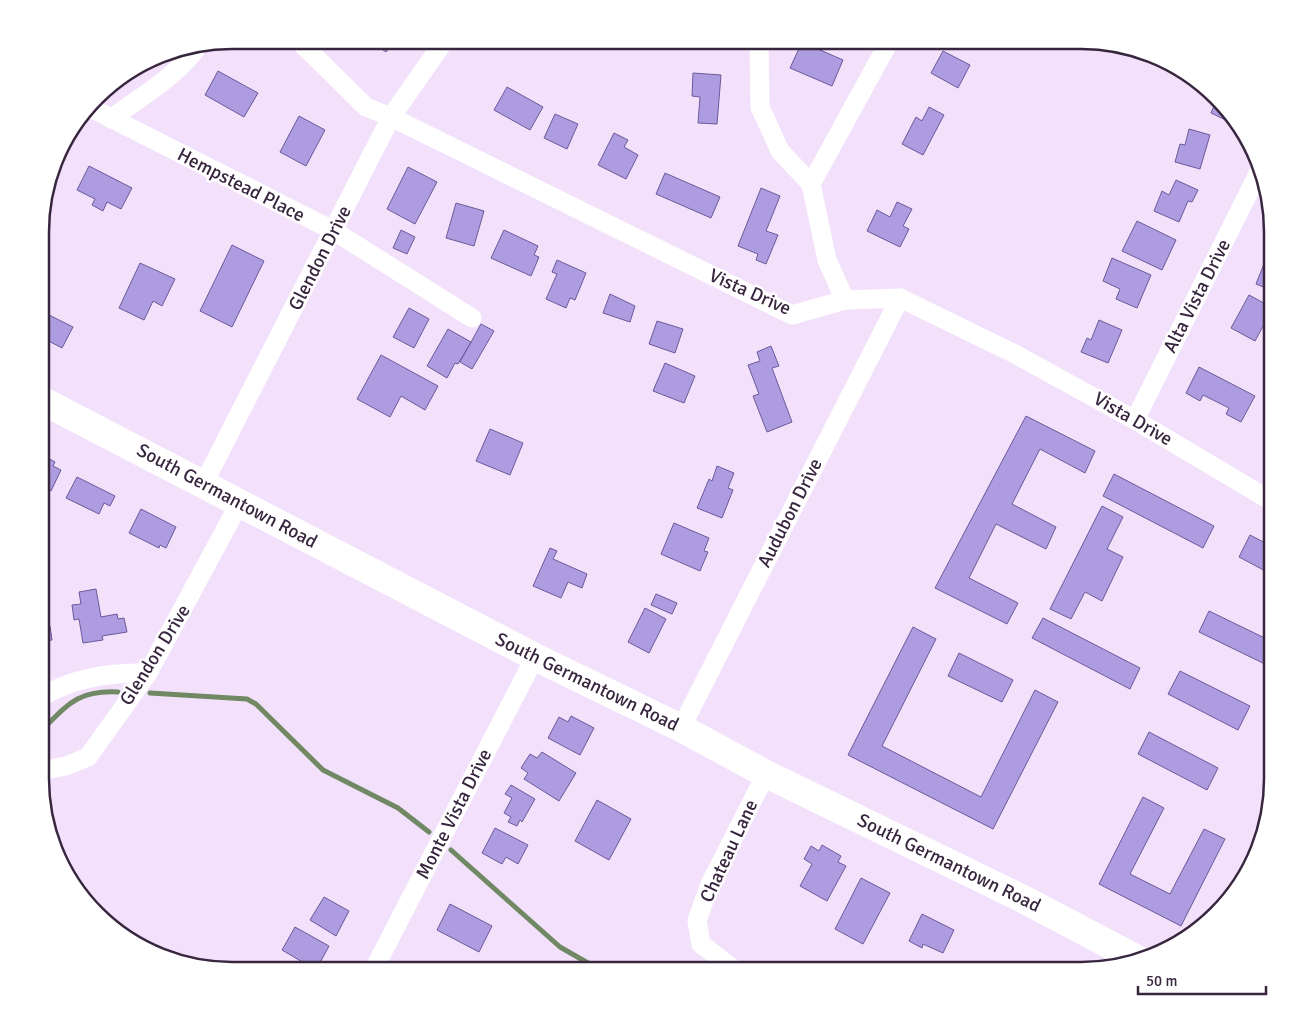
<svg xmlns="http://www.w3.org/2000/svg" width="1313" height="1011" font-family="Signika,sans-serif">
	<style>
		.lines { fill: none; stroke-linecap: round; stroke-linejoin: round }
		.stream { stroke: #718864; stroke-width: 5 }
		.building { fill: #ad9cdf; stroke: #6b599a }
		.minor { stroke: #fff; stroke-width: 19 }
		.secondary { stroke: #fff; stroke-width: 28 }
		.labels { text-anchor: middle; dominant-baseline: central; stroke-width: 5; stroke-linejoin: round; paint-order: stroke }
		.street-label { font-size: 19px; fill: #38263f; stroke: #fff }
		.rim { fill: none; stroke: #38263f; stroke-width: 2.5 }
	</style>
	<rect width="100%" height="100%" fill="#f3e1fc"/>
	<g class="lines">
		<g class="stream">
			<path d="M150 693 247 699 256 704 323 770 398 808 429 832"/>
			<path d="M41 731C68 704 78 690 118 692"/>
			<path d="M451 850 560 947 602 971"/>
		</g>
	</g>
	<g class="building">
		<path d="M369 40H395L386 52Z"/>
		<path d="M707 40H723L721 49 706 46Z"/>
		<path d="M965 40H984L985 41 981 49Z"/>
		<path d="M802 42 843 60 832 86 790 68Z"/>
		<path d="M943 51 970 65 958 88 931 73Z"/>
		<path d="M218 71 258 93 244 117 205 95Z"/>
		<path d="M693 73 721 75 717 124 698 123 700 97 692 96Z"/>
		<path d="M507 87 543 107 530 130 494 110Z"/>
		<path d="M1217 99 1235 123 1234 124 1211 113Z"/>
		<path d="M929 107 944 115 923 155 902 144 916 117 922 121Z"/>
		<path d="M555 114 578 124 567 149 544 138Z"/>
		<path d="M299 116 325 130 306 166 280 152Z"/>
		<path d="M1189 129 1210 135 1200 169 1175 162 1180 144 1185 145Z"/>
		<path d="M614 133 628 140 624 147 638 155 626 179 598 165Z"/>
		<path d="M89 166 132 188 121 209 107 202 103 211 92 205 95 199 77 190Z"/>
		<path d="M408 167 437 182 415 224 387 209Z"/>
		<path d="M665 173 720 197 711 218 656 194Z"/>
		<path d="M1176 180 1198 190 1192 202 1188 201 1179 222 1154 211 1162 191 1169 195Z"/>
		<path d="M761 188 780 196 766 231 778 235 766 264 756 260 758 254 738 246Z"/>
		<path d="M897 202 912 209 903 226 909 229 900 247 867 231 877 210 890 217Z"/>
		<path d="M456 203 484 211 474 246 446 238Z"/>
		<path d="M1137 221 1176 240 1162 270 1122 251Z"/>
		<path d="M401 230 415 237 407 254 393 248Z"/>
		<path d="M504 230 538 246 534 255 539 257 531 276 491 258Z"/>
		<path d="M232 245 264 261 232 327 200 311Z"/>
		<path d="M1269 251 1273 252V291L1256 284Z"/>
		<path d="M1112 258 1151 275 1137 308 1116 299 1120 289 1103 281Z"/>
		<path d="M557 260 586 273 575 300 570 298 566 308 546 299 557 274 552 272Z"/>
		<path d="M140 263 175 279 162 306 153 301 144 320 119 308Z"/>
		<path d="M610 294 635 306 630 322 603 313Z"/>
		<path d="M1249 295 1273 308 1255 341 1231 328Z"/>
		<path d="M409 308 429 319 414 348 393 337Z"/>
		<path d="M41 311 73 327 62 348 41 337Z"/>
		<path d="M1099 320 1122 330 1108 363 1081 352 1087 338 1091 340Z"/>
		<path d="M657 321 683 329 675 353 649 344Z"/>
		<path d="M481 324 494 331 472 369 460 362Z"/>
		<path d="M448 329 471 342 458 364 455 363 447 378 427 366Z"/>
		<path d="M771 346 779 366 772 368 792 422 767 432 753 396 759 394 748 365 760 361 757 352Z"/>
		<path d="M381 355 438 386 425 410 401 396 390 417 357 399Z"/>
		<path d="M665 363 695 376 684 403 653 391Z"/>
		<path d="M1199 367 1255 396 1241 422 1226 414 1229 408 1203 395 1200 401 1186 393Z"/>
		<path d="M1026 416 1095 451 1085 473 1040 449 1012 504 1056 527 1046 549 996 524 969 578 1018 603 1007 624 935 588Z"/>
		<path d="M490 429 523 443 510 475 476 461Z"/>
		<path d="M41 454 55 462 53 466 61 470 51 491 45 488 41 496Z"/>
		<path d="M717 466 734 473 728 488 733 490 722 518 697 508 709 479 712 481Z"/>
		<path d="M1114 474 1214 526 1203 548 1103 496Z"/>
		<path d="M77 477 115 496 110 506 104 503 99 514 66 498Z"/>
		<path d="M1102 506 1123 517 1107 549 1123 557 1102 601 1085 592 1071 619 1050 609Z"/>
		<path d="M141 509 176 527 166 548 160 545 159 548 129 533Z"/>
		<path d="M674 523 709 538 704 551 708 552 700 571 661 554Z"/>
		<path d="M1250 535 1273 547V575L1239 557Z"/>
		<path d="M550 548 557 551 553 559 587 574 582 588 568 582 561 598 533 586Z"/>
		<path d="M96 589 101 617 117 614 118 619 124 618 127 632 102 636 103 640 83 643 79 619 74 620 72 605 81 604 79 592Z"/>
		<path d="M656 594 677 603 672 614 651 605Z"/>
		<path d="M645 608 666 619 649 653 628 642Z"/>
		<path d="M1209 611 1273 642 1271 667 1199 632Z"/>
		<path d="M41 613 44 627 50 626 52 640 46 641 47 648 41 649Z"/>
		<path d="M1043 618 1140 668 1130 689 1032 638Z"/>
		<path d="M913 627 936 639 882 746 981 797 1035 690 1058 702 993 829 848 755Z"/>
		<path d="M959 653 1013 680 1002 702 948 676Z"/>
		<path d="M1180 671 1250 706 1238 730 1168 694Z"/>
		<path d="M571 716 594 728 580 755 548 738 559 717 568 722Z"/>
		<path d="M1149 732 1218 768 1207 790 1138 754Z"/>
		<path d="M542 752 576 773 559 801 524 779 528 773 521 768 530 754 537 758Z"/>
		<path d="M511 785 535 799 522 822 520 820 517 826 508 822 511 817 504 813 512 798 505 794Z"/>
		<path d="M1143 797 1164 808 1130 874 1170 894 1204 829 1225 839 1181 926 1099 884Z"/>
		<path d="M597 800 631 819 609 860 575 841Z"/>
		<path d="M495 828 528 845 518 864 506 857 502 864 482 853Z"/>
		<path d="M822 845 841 856 838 862 846 866 827 901 800 886 812 864 804 859 811 846 819 851Z"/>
		<path d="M861 878 890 893 863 944 835 929Z"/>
		<path d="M324 897 349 911 336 936 310 920Z"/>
		<path d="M450 904 492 926 479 952 437 930Z"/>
		<path d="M922 914 954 930 943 953 923 944 922 948 909 941Z"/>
		<path d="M295 927 329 946 316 970 282 950Z"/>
	</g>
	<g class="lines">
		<g class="minor">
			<path d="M298 40 366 107 391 117 792 315 845 300 900 298 1015 354 1135 420 1273 502"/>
			<path d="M759 40 760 107 780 151 811 184"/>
			<path d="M89 107 334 231 472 318"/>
			<path d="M111 119C140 97 178 76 198 46"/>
			<path d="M845 300 827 260 811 184 890 40"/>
			<path d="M1135 420 1259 172"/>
			<path d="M204 483 391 117 445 40"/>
			<path d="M41 697C72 678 111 672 148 673"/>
			<path d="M681 728 900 298"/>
			<path d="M40 771 66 766 88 757 148 673 239 504"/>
			<path d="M373 971 535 657"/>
			<path d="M736 971 701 944 697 921 710 884 766 774"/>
		</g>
		<path class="secondary" d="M41 400 535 657 681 728 766 774 1021 898 1135 958"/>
	</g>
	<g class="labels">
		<g class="street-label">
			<text transform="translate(241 185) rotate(27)">Hempstead Place</text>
			<text transform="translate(320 258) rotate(-63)">Glendon Drive</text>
			<text transform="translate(750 292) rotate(24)">Vista Drive</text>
			<text transform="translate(1197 296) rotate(-63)">Alta Vista Drive</text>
			<text transform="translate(1133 419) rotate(30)">Vista Drive</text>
			<text transform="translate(227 496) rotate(28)">South Germantown Road</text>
			<text transform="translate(790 513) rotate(-63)">Audubon Drive</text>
			<text transform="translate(155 655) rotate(-58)">Glendon Drive</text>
			<text transform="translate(587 682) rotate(26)">South Germantown Road</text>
			<text transform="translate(454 814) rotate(-63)">Monte Vista Drive</text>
			<text transform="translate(729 851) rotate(-65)">Chateau Lane</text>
			<text transform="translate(949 863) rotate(26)">South Germantown Road</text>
		</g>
	</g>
	<path d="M0 0H1313V1011H0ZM232 49H1081A183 183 0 0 1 1264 232V779A183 183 0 0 1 1081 962H232A183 183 0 0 1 49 779V232A183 183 0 0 1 232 49Z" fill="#fff" fill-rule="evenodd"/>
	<path class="rim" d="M232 49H1081A183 183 0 0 1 1264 232V779A183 183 0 0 1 1081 962H232A183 183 0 0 1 49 779V232A183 183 0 0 1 232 49Z"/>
	<path d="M1138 986v8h128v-8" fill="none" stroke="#38263f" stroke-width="2.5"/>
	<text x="1146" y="986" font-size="15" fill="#38263f" stroke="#ffffff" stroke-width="4" paint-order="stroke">50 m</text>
</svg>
